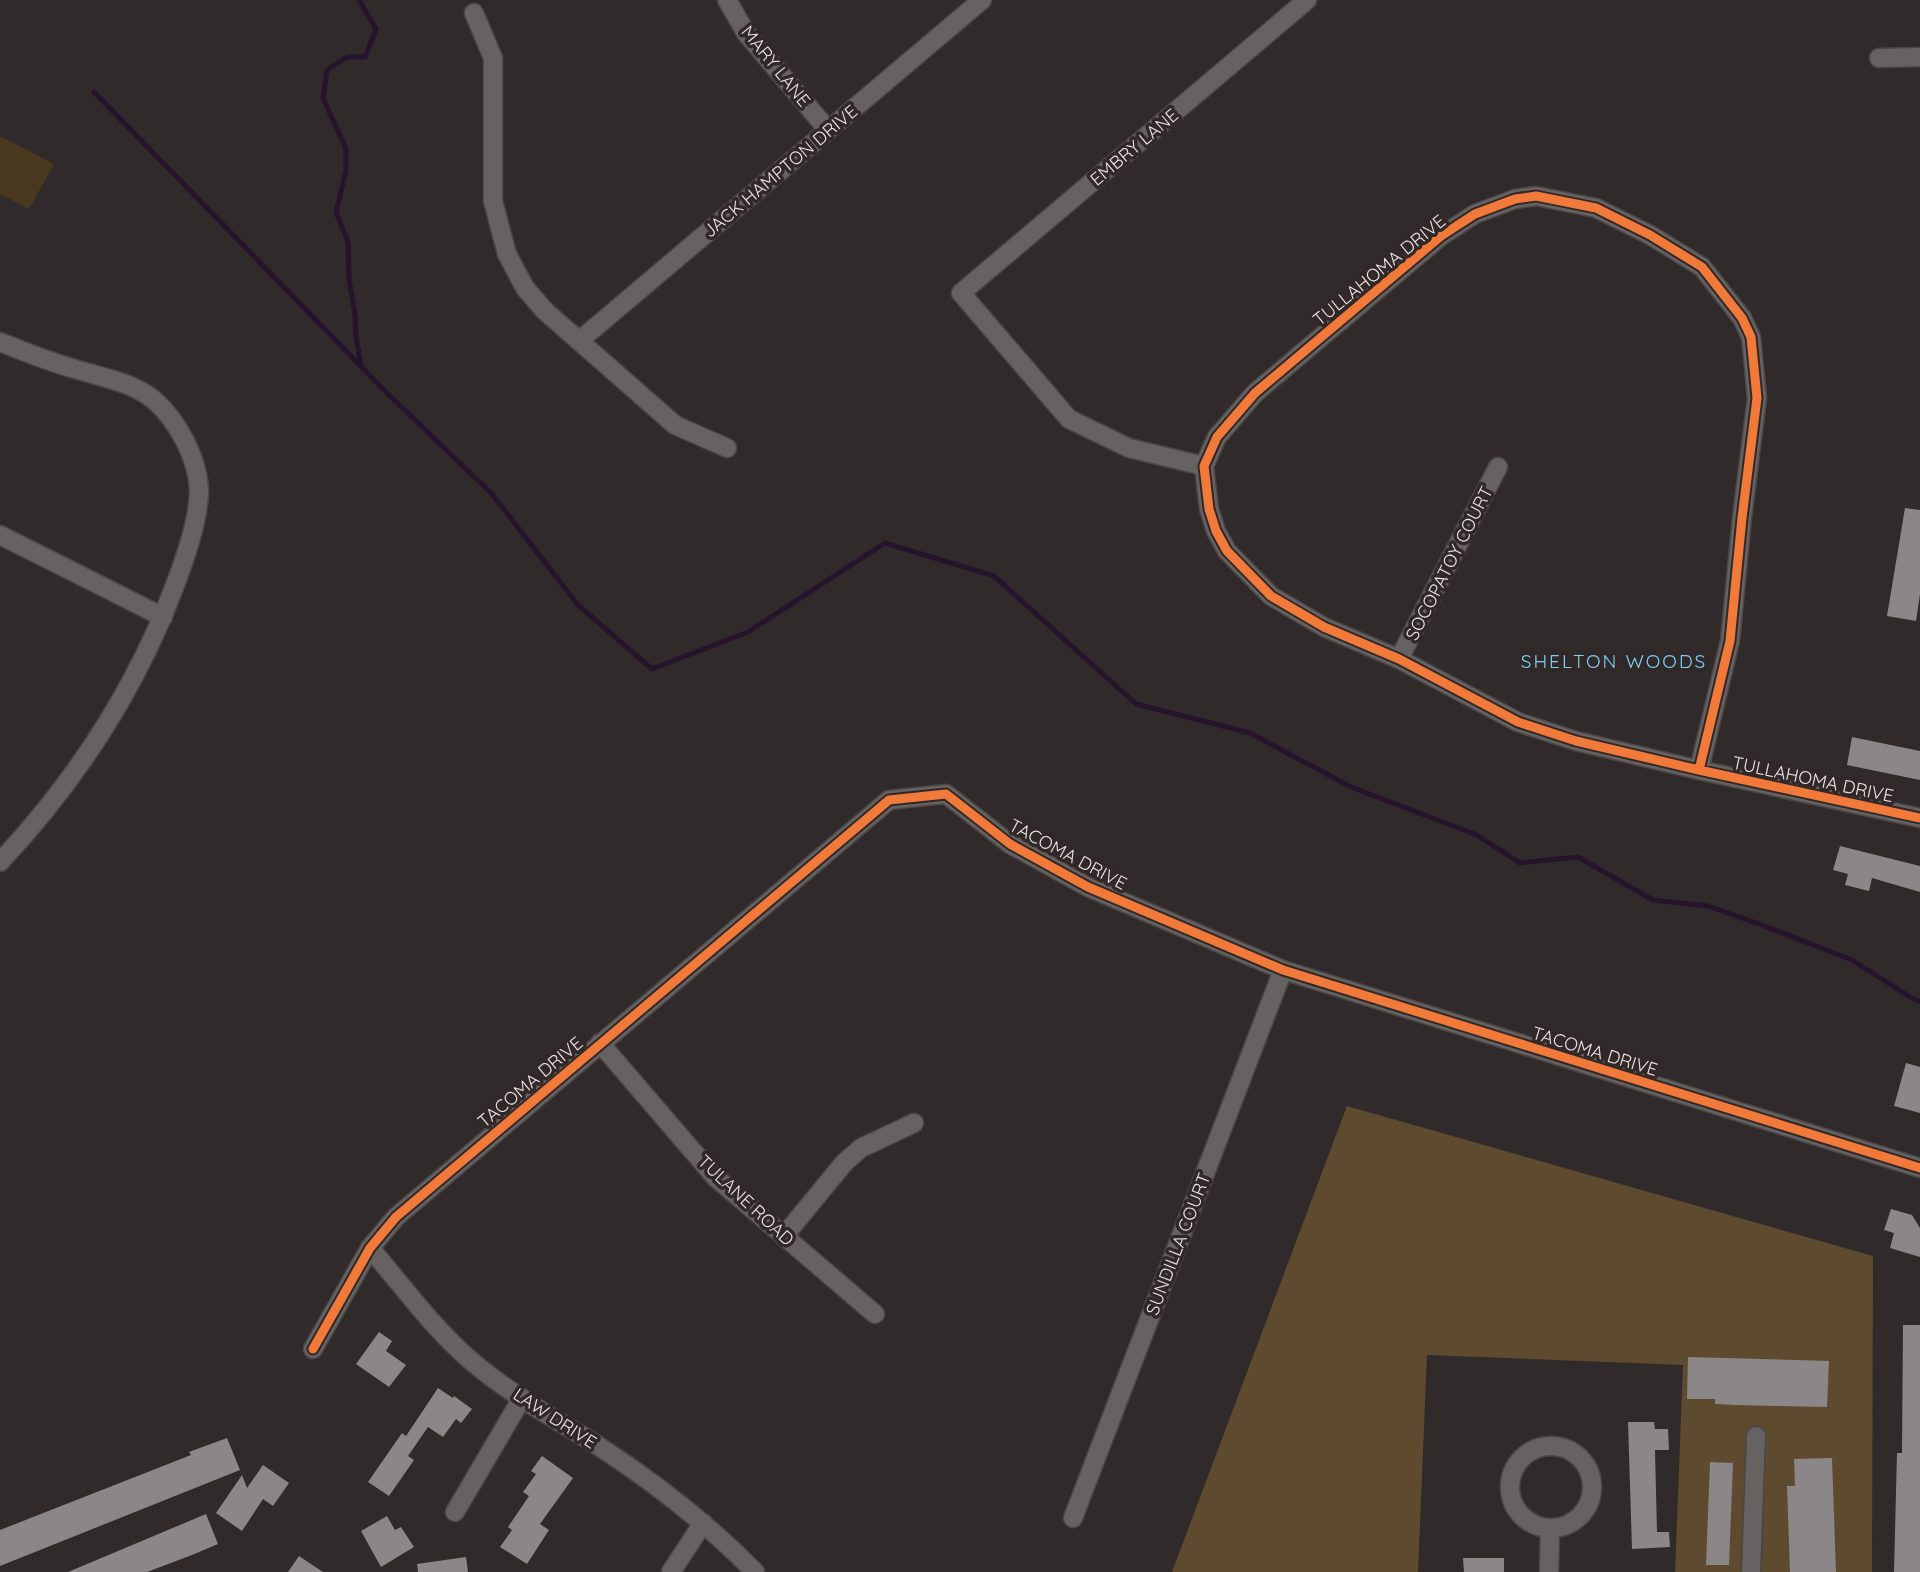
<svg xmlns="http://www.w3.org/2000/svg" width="1920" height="1572" font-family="Quicksand,sans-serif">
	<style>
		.green { fill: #4b391f }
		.forest { fill: #5e4a2e }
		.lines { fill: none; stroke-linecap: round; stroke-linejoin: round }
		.stream { stroke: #27142c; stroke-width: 5 }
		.building { fill: #8b8687 }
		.minor-casing { stroke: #4a4646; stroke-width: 21 }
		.minor { stroke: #666262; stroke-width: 18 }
		.cycleway-casing { stroke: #322828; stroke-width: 13 }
		.cycleway { stroke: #f17a3a; stroke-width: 9 }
		.labels { text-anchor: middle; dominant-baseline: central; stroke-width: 7; stroke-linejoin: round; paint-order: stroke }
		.street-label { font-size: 18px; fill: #ebe4e5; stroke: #322828 }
		.neighbourhood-label { font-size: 19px; letter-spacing: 2px; fill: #7ad1f7; stroke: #322828 }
	</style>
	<rect width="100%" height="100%" fill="#302a2a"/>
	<path class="green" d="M0 136 54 164 29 209 0 194Z"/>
	<path class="forest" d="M1347 1106 1873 1256 1872 1572H1675L1683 1365 1427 1355 1418 1572H1172Z"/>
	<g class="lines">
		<g class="stream">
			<path d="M359 0 376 29 365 57H347L327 70 323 98 346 149V171L336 212 348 242 349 279 355 315 356 337 361 365"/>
			<path d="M94 92 386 392 492 494 578 605 652 669 748 632 885 543 994 576 1136 704 1250 733 1351 787 1477 835 1520 863 1578 857 1653 900 1708 906 1762 925 1852 960 1915 1000 1920 1001"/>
		</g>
	</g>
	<g class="building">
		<path d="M1905 508 1920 510V594L1916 621 1887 616Z"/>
		<path d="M1852 737 1920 751V780L1847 765Z"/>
		<path d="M1840 846 1920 866V892L1872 878 1869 891 1845 885 1848 874 1833 870Z"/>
		<path d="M1906 1063 1920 1067V1113L1894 1106Z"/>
		<path d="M1891 1209 1912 1215 1920 1228V1257L1890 1248 1894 1233 1884 1230Z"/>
		<path d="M1903 1325H1920V1572H1894L1897 1453H1902Z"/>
		<path d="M379 1332 392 1341 386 1351 406 1365 389 1387 356 1364Z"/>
		<path d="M1688 1357 1829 1361 1827 1407 1735 1405 1715 1404V1399H1687Z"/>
		<path d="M438 1388 453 1398 454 1396 472 1409 461 1423 456 1419 443 1437 428 1427 408 1456 414 1460 389 1496 368 1482 402 1433 406 1436Z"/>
		<path d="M1628 1422H1654L1655 1429H1668L1669 1450H1655L1657 1532H1669L1670 1547 1632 1549Z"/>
		<path d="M227 1438 240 1470 0 1566V1530L191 1455 189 1452Z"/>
		<path d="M542 1456 573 1478 540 1524 549 1530 527 1564 500 1547 512 1530 508 1527 529 1496 523 1492 536 1474 531 1471Z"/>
		<path d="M1832 1458 1836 1572H1790L1787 1486H1795L1794 1459Z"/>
		<path d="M1710 1462 1733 1463 1729 1565H1706Z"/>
		<path d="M263 1465 289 1483 273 1506 263 1499 242 1531 216 1513 242 1475 247 1488Z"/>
		<path d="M206 1514 218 1544 192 1555 147 1572H68Z"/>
		<path d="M387 1516 395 1530 401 1527 414 1547 381 1567 361 1531Z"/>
		<path d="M299 1556 323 1572H288Z"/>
		<path d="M466 1557 468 1572H418L417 1564Z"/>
		<path d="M1463 1558H1504V1572H1464Z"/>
	</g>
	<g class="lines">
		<g class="minor-casing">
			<g id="minor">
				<path d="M727 0 746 33 828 130"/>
				<path d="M474 13 493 58V201L507 254 525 288 545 311 675 425 727 448"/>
				<path d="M1879 58 1920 57"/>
				<path d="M579 341 982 0"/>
				<path d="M0 342C25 352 49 362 75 369 101 377 132 382 154 400 178 421 199 460 199 493 198 521 185 559 175 585 136 689 76 781 0 862"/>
				<path d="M1204 466 1129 448 1069 419 961 293 1307 0"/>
				<path d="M0 535 163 617"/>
				<path d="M1399 659 1498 467"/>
				<path d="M1699 770 1730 641 1742 518 1757 398 1751 337 1742 318 1702 267 1650 235 1596 208 1536 196 1515 199 1475 214 1441 236 1255 393 1217 437 1204 466 1209 509 1216 531 1227 551 1271 596 1324 627 1399 659 1518 722 1576 741 1699 770 1920 818"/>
				<path d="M600 1043 715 1177 875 1314"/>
				<path d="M784 1236 844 1163 861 1148 914 1123"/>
				<path d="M370 1248C402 1285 432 1327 469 1359 508 1393 554 1418 597 1445 654 1482 708 1524 755 1572"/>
				<path d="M313 1349 370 1248 396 1217 889 800 946 794 1010 844 1088 887 1283 970 1920 1168"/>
				<circle cx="1551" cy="1487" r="41"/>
				<path d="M455 1512 522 1398"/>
				<path d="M1073 1518 1283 970"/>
				<path d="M671 1572 703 1523"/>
				<path d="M1549 1572 1550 1528"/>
				<path d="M1751 1572 1756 1436"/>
			</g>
		</g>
		<use href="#minor" class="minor"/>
		<g class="cycleway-casing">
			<g id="cycleway">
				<path d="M1699 770 1730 641 1742 518 1757 398 1751 337 1742 318 1702 267 1650 235 1596 208 1536 196 1515 199 1475 214 1441 236 1255 393 1217 437 1204 466 1209 509 1216 531 1227 551 1271 596 1324 627 1399 659 1518 722 1576 741 1699 770 1920 818"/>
				<path d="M313 1349 370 1248 396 1217 889 800 946 794 1010 844 1088 887 1283 970 1920 1168"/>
			</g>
		</g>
		<use href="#cycleway" class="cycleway"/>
	</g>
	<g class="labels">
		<g class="street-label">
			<text transform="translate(776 66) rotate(51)">MARY LANE</text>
			<text transform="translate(1134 147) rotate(-40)">EMBRY LANE</text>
			<text transform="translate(780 171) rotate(-40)">JACK HAMPTON DRIVE</text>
			<text transform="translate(1379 270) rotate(-39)">TULLAHOMA DRIVE</text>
			<text transform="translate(1449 563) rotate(-63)">SOCOPATOY COURT</text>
			<text transform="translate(1813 779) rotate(12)">TULLAHOMA DRIVE</text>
			<text transform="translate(1068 854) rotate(28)">TACOMA DRIVE</text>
			<text transform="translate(1595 1051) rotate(17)">TACOMA DRIVE</text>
			<text transform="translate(530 1082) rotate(-40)">TACOMA DRIVE</text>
			<text transform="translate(746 1200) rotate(43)">TULANE ROAD</text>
			<text transform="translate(1178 1244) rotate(-69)">SUNDILLA COURT</text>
			<text transform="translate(555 1418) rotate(33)">LAW DRIVE</text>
		</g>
		<g class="neighbourhood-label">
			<text x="1614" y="661">SHELTON WOODS</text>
		</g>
	</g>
</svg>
